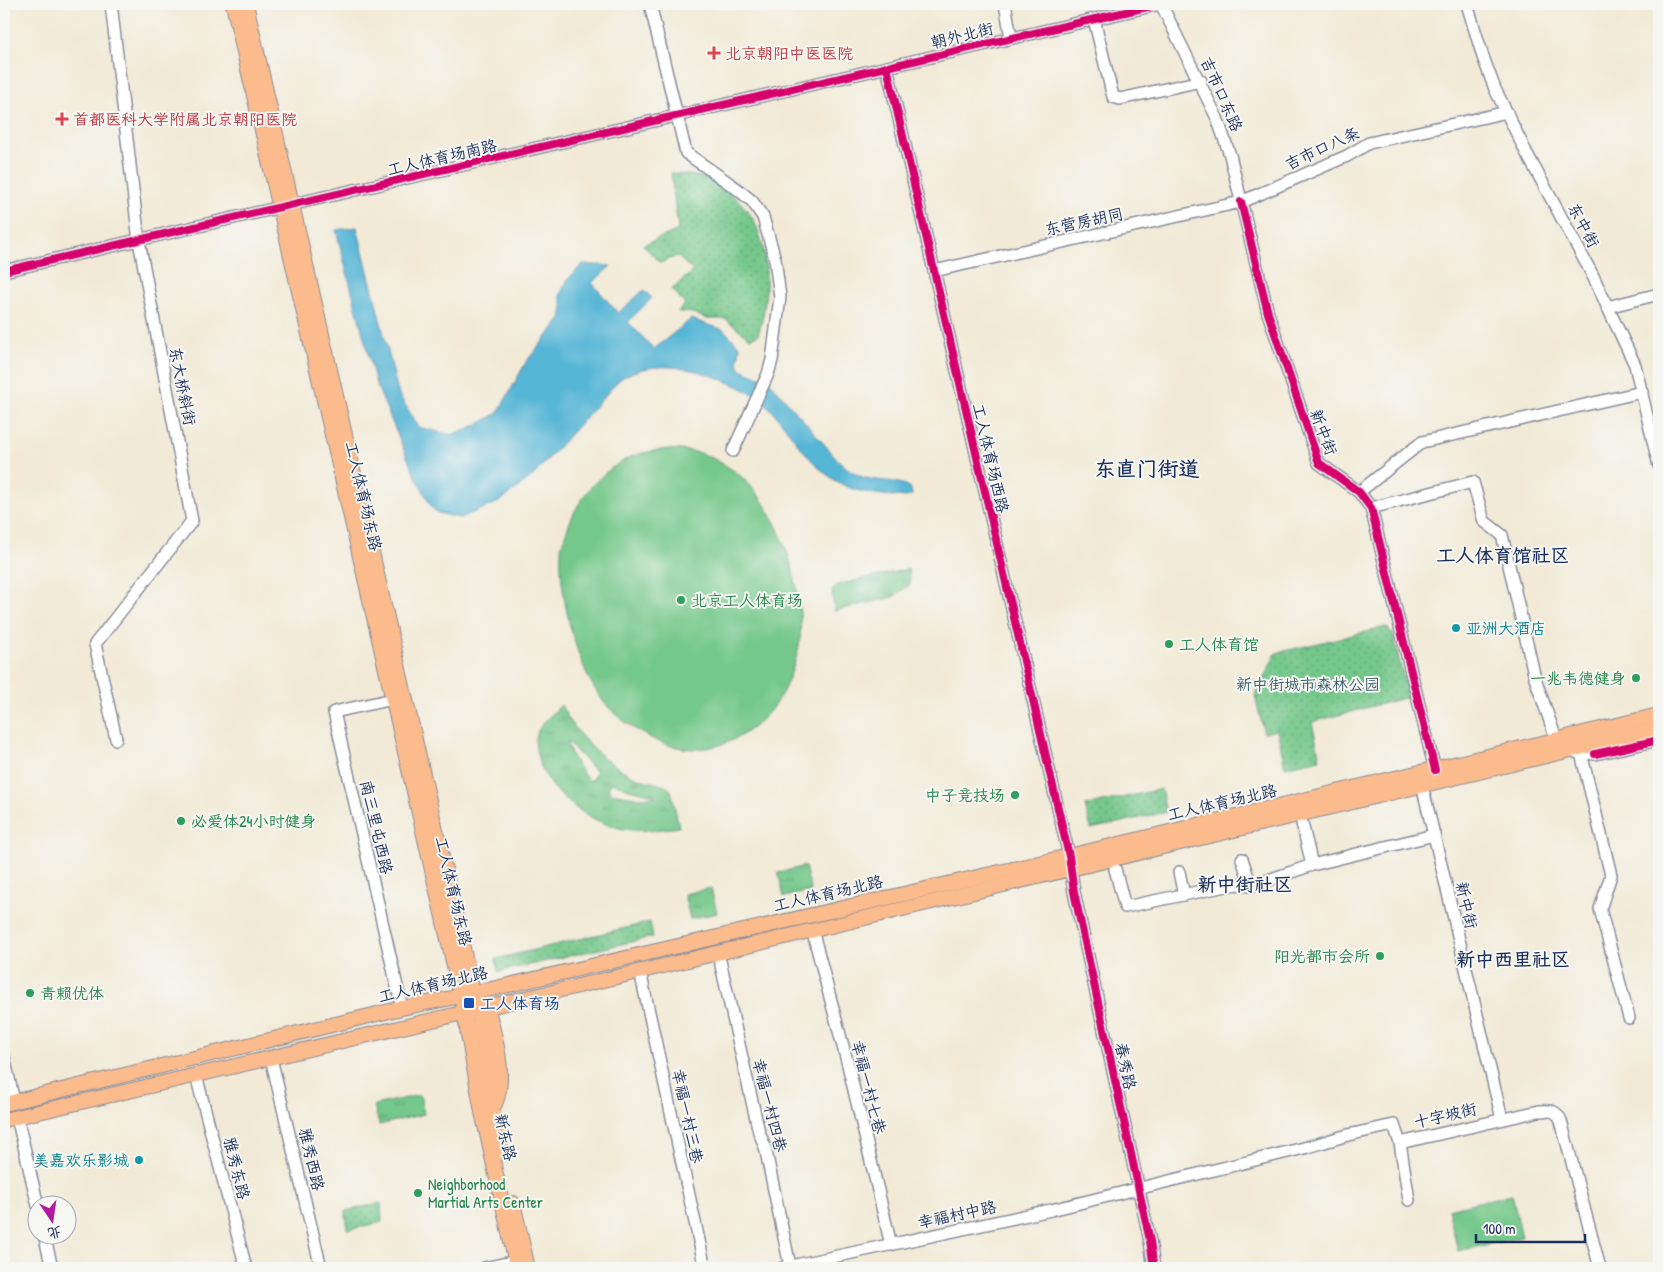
<svg xmlns="http://www.w3.org/2000/svg" width="1663" height="1272" font-family="'Patrick Hand','LXGW WenKai TC',sans-serif">
	<style>
		.grass { fill: url(#grass-tufts); stroke: #487c74; fill-rule: evenodd }
		.park { fill: url(#park-dots); stroke: #487c74 }
		.pitch { fill: #75c88b; stroke: #487c74 }
		.water { fill: #57b6d6; stroke: #39729a }
		.lines { fill: none; stroke-linecap: round; stroke-linejoin: round }
		.minor-casing { stroke: #868c9a; stroke-width: 14 }
		.major-casing { stroke: #868c9a; stroke-width: 16 }
		.minor { stroke: #fff; stroke-width: 11 }
		.major { stroke: #fbbb8d; stroke-width: 14 }
		.cycleway-casing { stroke: #f6f6f2; stroke-width: 11 }
		.cycleway { stroke: #d6006c; stroke-width: 8 }
		.health-dot { fill: #e0444e; stroke: #f6f6f2; stroke-width: 2 }
		.leisure-dot { fill: #2e9e5b; stroke: #f6f6f2; stroke-width: 2 }
		.culture-dot { fill: #0f9aa8; stroke: #f6f6f2; stroke-width: 2 }
		.transit-dot { fill: #1a4fb4; stroke: #f6f6f2; stroke-width: 2 }
		.labels { text-anchor: middle; dominant-baseline: central; stroke-width: 4; stroke-linejoin: round; paint-order: stroke }
		.street-label { font-size: 16px; fill: #1b2f5e; stroke: #f6f6f2 }
		.health-label { font-size: 16px; fill: #be3a42; stroke: #f6f6f2; text-anchor: start }
		.leisure-label { font-size: 16px; fill: #27864d; stroke: #f6f6f2; text-anchor: start }
		.culture-label { font-size: 16px; fill: #0d838f; stroke: #f6f6f2; text-anchor: start }
		.park-label { font-size: 16px; fill: #365d6c; stroke: #f6f6f2 }
		.transit-label { font-size: 16px; fill: #164399; stroke: #f6f6f2; text-anchor: start }
		.quarter-label { font-size: 19px; font-weight: bold; fill: #1b2f5e; stroke: #f6f6f2 }
		.district-label { font-size: 21px; font-weight: bold; fill: #1b2f5e; stroke: #f6f6f2 }
	</style>
	<defs>
		<pattern id="grass-tufts" width="24" height="20" patternUnits="userSpaceOnUse" patternTransform="scale(1.25)"><rect width="24" height="20" fill="#75c88b"/><path d="M3 7l-1-3M5 7V3M7 7l1-3M15 17l-1-3M17 17v-4M19 17l1-3" fill="none" stroke="#5fa375"/></pattern>
		<pattern id="park-dots" width="8" height="8" patternUnits="userSpaceOnUse" patternTransform="scale(1.25)"><rect width="8" height="8" fill="#75c88b"/><path d="M2 2h.1M6 6h.1" fill="none" stroke="#5fa375" stroke-width="1.8" stroke-linecap="round"/></pattern>
	</defs>
	<rect width="100%" height="100%" fill="#f6f6f2"/>
	<filter id="ink" filterUnits="userSpaceOnUse"><feTurbulence type="fractalNoise" baseFrequency=".02" numOctaves="2"/><feDisplacementMap in="SourceGraphic" scale="10" xChannelSelector="R" yChannelSelector="G"/><feConvolveMatrix kernelMatrix="1 2 1 2 8 2 1 2 1" color-interpolation-filters="sRGB"/></filter>
	<filter id="wash" filterUnits="userSpaceOnUse"><feTurbulence type="fractalNoise" baseFrequency=".0096" numOctaves="4" result="noise"/><feDisplacementMap in="SourceGraphic" scale="20" xChannelSelector="R" yChannelSelector="G"/><feGaussianBlur stdDeviation="1.12" result="paint"/><feColorMatrix in="noise" values="0 0 0 0 0 0 0 0 0 0 0 0 0 0 0 0 0 1.4 0 .05"/><feComposite in="paint" operator="in"/></filter>
	<g filter="url(#wash)">
		<rect width="100%" height="100%" fill="#f2ead7"/>
		<g class="grass">
			<path d="M908 569 911 584 893 597 834 611 832 591 837 585Z"/>
			<path d="M561 705C577 737 605 764 638 778 646 782 666 784 671 790L679 827C658 830 636 833 615 827 582 818 544 789 537 754 536 748 534 741 536 735 541 723 552 714 561 705ZM567 741 596 772 592 780H588C580 769 569 755 567 741ZM614 783 629 789 654 795 655 796 641 798 611 793 608 789 611 784Z"/>
			<path d="M805 866 811 891 784 897 778 873Z"/>
			<path d="M711 888 717 913 690 919 684 894Z"/>
			<path d="M420 1095 424 1114 379 1125 374 1105Z"/>
		</g>
		<g class="park">
			<path d="M671 173C683 175 697 175 709 179 714 181 720 186 725 189 736 197 749 210 755 223 770 254 769 303 758 335L750 338 725 319H707L693 313 678 312 685 304 672 289 693 271 677 256 660 263 643 245 678 230Z"/>
			<path d="M1386 627 1393 634 1408 697 1312 722 1320 759 1285 767 1277 730 1264 733 1255 695 1276 653Z"/>
			<path d="M1161 789 1166 812 1091 829 1085 806Z"/>
			<path d="M650 922 653 937 498 972 496 959Z"/>
			<path d="M381 1203 382 1222 348 1230 345 1211Z"/>
		</g>
		<g class="pitch">
			<path d="M666 449C677 450 690 450 700 453 715 458 733 469 744 479 781 513 805 591 800 640 798 655 792 671 786 685 774 712 751 734 723 744 696 753 670 749 645 735 633 728 621 720 611 710 578 678 558 595 561 550 561 544 565 537 567 530 578 497 601 470 633 456 643 452 656 451 666 449Z"/>
			<path d="M1512 1194 1522 1237 1458 1251 1448 1209Z"/>
		</g>
		<path class="water" d="M357 227 399 395 419 427 451 435 477 425 498 413 526 362 561 319 563 307 560 295 568 279 583 264 611 266 592 283 618 313 644 290 652 298 628 322 654 349 691 319 724 330 740 346 738 363 741 369 769 381 839 461C847 468 855 475 866 478 879 482 901 479 911 489L912 495 906 497C882 495 856 494 836 481 805 462 788 425 762 400 756 394 746 391 739 387 704 370 653 355 619 380L531 478 499 502 460 518 438 513 432 508 413 471 376 384 336 230Z"/>
	</g>
	<g filter="url(#ink)">
		<g class="lines">
			<g class="minor-casing">
				<g id="minor">
					<path d="M111 4 139 241 192 521 95 644 116 739"/>
					<path d="M650 4 686 153 736 188 752 201 763 217 775 259 780 297 772 360 768 374 733 451"/>
					<path d="M1005 4 1011 37"/>
					<path d="M1161 4 1217 118 1230 155 1268 313 1319 463 1359 492 1371 508 1435 770"/>
					<path d="M1467 4 1483 57 1495 89 1526 152 1592 274 1635 365 1659 466"/>
					<path d="M1094 19 1113 97 1120 99 1201 81"/>
					<path d="M887 67 1069 856 1074 892 1150 1241 1154 1268"/>
					<path d="M4 271C390 184 774 91 1160 4"/>
					<path d="M934 271 1241 202 1347 156 1369 143 1507 112"/>
					<path d="M1607 307 1659 294"/>
					<path d="M1359 492 1422 442 1642 392"/>
					<path d="M1371 508 1473 482 1484 521 1502 535 1535 678 1554 733 1558 740"/>
					<path d="M393 699 334 712 402 1008"/>
					<path d="M1575 752 1595 754 1659 740"/>
					<path d="M1581 753 1611 875 1600 909 1629 1018"/>
					<path d="M1422 785 1502 1119"/>
					<path d="M1242 859 1251 886"/>
					<path d="M1312 865 1434 835"/>
					<path d="M1115 869 1125 907 1236 884 1251 886 1312 865 1302 823"/>
					<path d="M1179 872 1184 895"/>
					<path d="M814 937 848 1065 891 1245"/>
					<path d="M718 952 759 1132 765 1147 790 1266"/>
					<path d="M640 971 705 1268"/>
					<path d="M4 1057 14 1101"/>
					<path d="M271 1058 321 1268"/>
					<path d="M196 1075 246 1268"/>
					<path d="M17 1117 38 1206"/>
					<path d="M1400 1143 1539 1111C1550 1110 1557 1110 1561 1121L1600 1268"/>
					<path d="M44 1234 52 1268"/>
					<path d="M484 1268 516 1261"/>
					<path d="M782 1268 1051 1210 1304 1148 1348 1135 1394 1125 1400 1143 1409 1200"/>
				</g>
			</g>
			<g class="major-casing">
				<g id="major">
					<path d="M233 4 461 996 482 1112 517 1268"/>
					<path d="M246 4 479 1018 487 1064 492 1109 502 1153"/>
					<path d="M487 1007C495 1036 507 1076 495 1104"/>
					<path d="M4 1104 402 1008 461 996 1069 856 1659 715"/>
					<path d="M4 1120 604 980 1659 729"/>
					<path d="M513 1203 528 1268"/>
				</g>
			</g>
			<use href="#minor" class="minor"/>
			<use href="#major" class="major"/>
			<g class="cycleway-casing">
				<g id="cycleway">
					<path d="M887 67 1069 856 1074 892 1150 1241 1154 1268"/>
					<path d="M1241 202 1268 313 1319 463 1359 492 1371 508 1435 770"/>
					<path d="M4 271C390 184 774 91 1160 4"/>
					<path d="M1595 754 1659 740"/>
				</g>
			</g>
			<use href="#cycleway" class="cycleway"/>
		</g>
	</g>
	<g class="health-dot">
		<path d="M711.5 45.5h5v5h5v5h-5v5h-5v-5h-5v-5h5z"/>
		<path d="M59.5 111.5h5v5h5v5h-5v5h-5v-5h-5v-5h5z"/>
	</g>
	<g class="leisure-dot">
		<circle cx="681" cy="600" r="5"/>
		<circle cx="1169" cy="644" r="5"/>
		<circle cx="1636" cy="678" r="5"/>
		<circle cx="1015" cy="795" r="5"/>
		<circle cx="181" cy="821" r="5"/>
		<circle cx="1380" cy="956" r="5"/>
		<circle cx="30" cy="993" r="5"/>
		<circle cx="418" cy="1193" r="5"/>
	</g>
	<g class="culture-dot">
		<circle cx="1456" cy="628" r="5"/>
		<circle cx="139" cy="1160" r="5"/>
	</g>
	<rect class="transit-dot" x="463" y="997" width="12" height="12" rx="2.5"/>
	<g class="labels">
		<g class="street-label">
			<text transform="translate(962 35) rotate(-14)">朝外北街</text>
			<text transform="translate(1222 94) rotate(66)">吉市口东路</text>
			<text transform="translate(1322 148) rotate(-25)">吉市口八条</text>
			<text transform="translate(442 157) rotate(-13)">工人体育场南路</text>
			<text transform="translate(1084 221) rotate(-12)">东营房胡同</text>
			<text transform="translate(1584 225) rotate(62)">东中街</text>
			<text transform="translate(183 386) rotate(79)">东大桥斜街</text>
			<text transform="translate(1324 432) rotate(69)">新中街</text>
			<text transform="translate(991 458) rotate(77)">工人体育场西路</text>
			<text transform="translate(364 496) rotate(77)">工人体育场东路</text>
			<text transform="translate(1222 802) rotate(-13)">工人体育场北路</text>
			<text transform="translate(377 827) rotate(77)">南三里屯西路</text>
			<text transform="translate(454 891) rotate(77)">工人体育场东路</text>
			<text transform="translate(828 893) rotate(-13)">工人体育场北路</text>
			<text transform="translate(1467 905) rotate(77)">新中街</text>
			<text transform="translate(433 984) rotate(-13)">工人体育场北路</text>
			<text transform="translate(1126 1066) rotate(78)">春秀路</text>
			<text transform="translate(869 1087) rotate(76)">幸福一村七巷</text>
			<text transform="translate(770 1105) rotate(76)">幸福一村四巷</text>
			<text transform="translate(1445 1115) rotate(-13)">十字坡街</text>
			<text transform="translate(688 1116) rotate(78)">幸福一村三巷</text>
			<text transform="translate(506 1137) rotate(77)">新东路</text>
			<text transform="translate(312 1159) rotate(77)">雅秀西路</text>
			<text transform="translate(237 1168) rotate(76)">雅秀东路</text>
			<text transform="translate(957 1214) rotate(-12)">幸福村中路</text>
		</g>
		<g class="health-label">
			<text x="725" y="53">北京朝阳中医医院</text>
			<text x="73" y="119">首都医科大学附属北京朝阳医院</text>
		</g>
		<g class="leisure-label">
			<text x="691" y="600">北京工人体育场</text>
			<text x="1179" y="644">工人体育馆</text>
			<text x="1626" y="678" text-anchor="end">一兆韦德健身</text>
			<text x="1005" y="795" text-anchor="end">中子竞技场</text>
			<text x="191" y="821">必爱体24小时健身</text>
			<text x="1370" y="956" text-anchor="end">阳光都市会所</text>
			<text x="40" y="993">青赖优体</text>
			<text x="428" y="1184">Neighborhood<tspan x="428" dy="18">Martial Arts Center</tspan></text>
		</g>
		<g class="culture-label">
			<text x="1466" y="628">亚洲大酒店</text>
			<text x="129" y="1160" text-anchor="end">美嘉欢乐影城</text>
		</g>
		<g class="park-label">
			<text x="1308" y="684">新中街城市森林公园</text>
		</g>
		<g class="transit-label">
			<text x="480" y="1003">工人体育场</text>
		</g>
		<g class="quarter-label">
			<text x="1503" y="555">工人体育馆社区</text>
			<text x="1245" y="884">新中街社区</text>
			<text x="1513" y="959">新中西里社区</text>
		</g>
		<g class="district-label">
			<text x="1147" y="468">东直门街道</text>
		</g>
	</g>
	<rect width="1663" height="1272" fill="none" stroke="#f6f6f2" stroke-width="20"/>
	<g transform="translate(52 1220) rotate(167)"><circle r="24" fill="#f6f6f2" stroke="#9ea6b7"/>
	<path d="M0-4L9 19L0 12L-9 19Z" fill="#b5179e"/>
	<text y="-8" font-size="14" font-weight="bold" text-anchor="middle" fill="#1b2f5e">北</text>
	</g>
	<path d="M1476 1234v8h109v-8" fill="none" stroke="#1b2f5e" stroke-width="2.5"/>
	<text x="1483" y="1234" font-size="15" fill="#1b2f5e" stroke="#f6f6f2" stroke-width="4" paint-order="stroke">100 m</text>
</svg>
